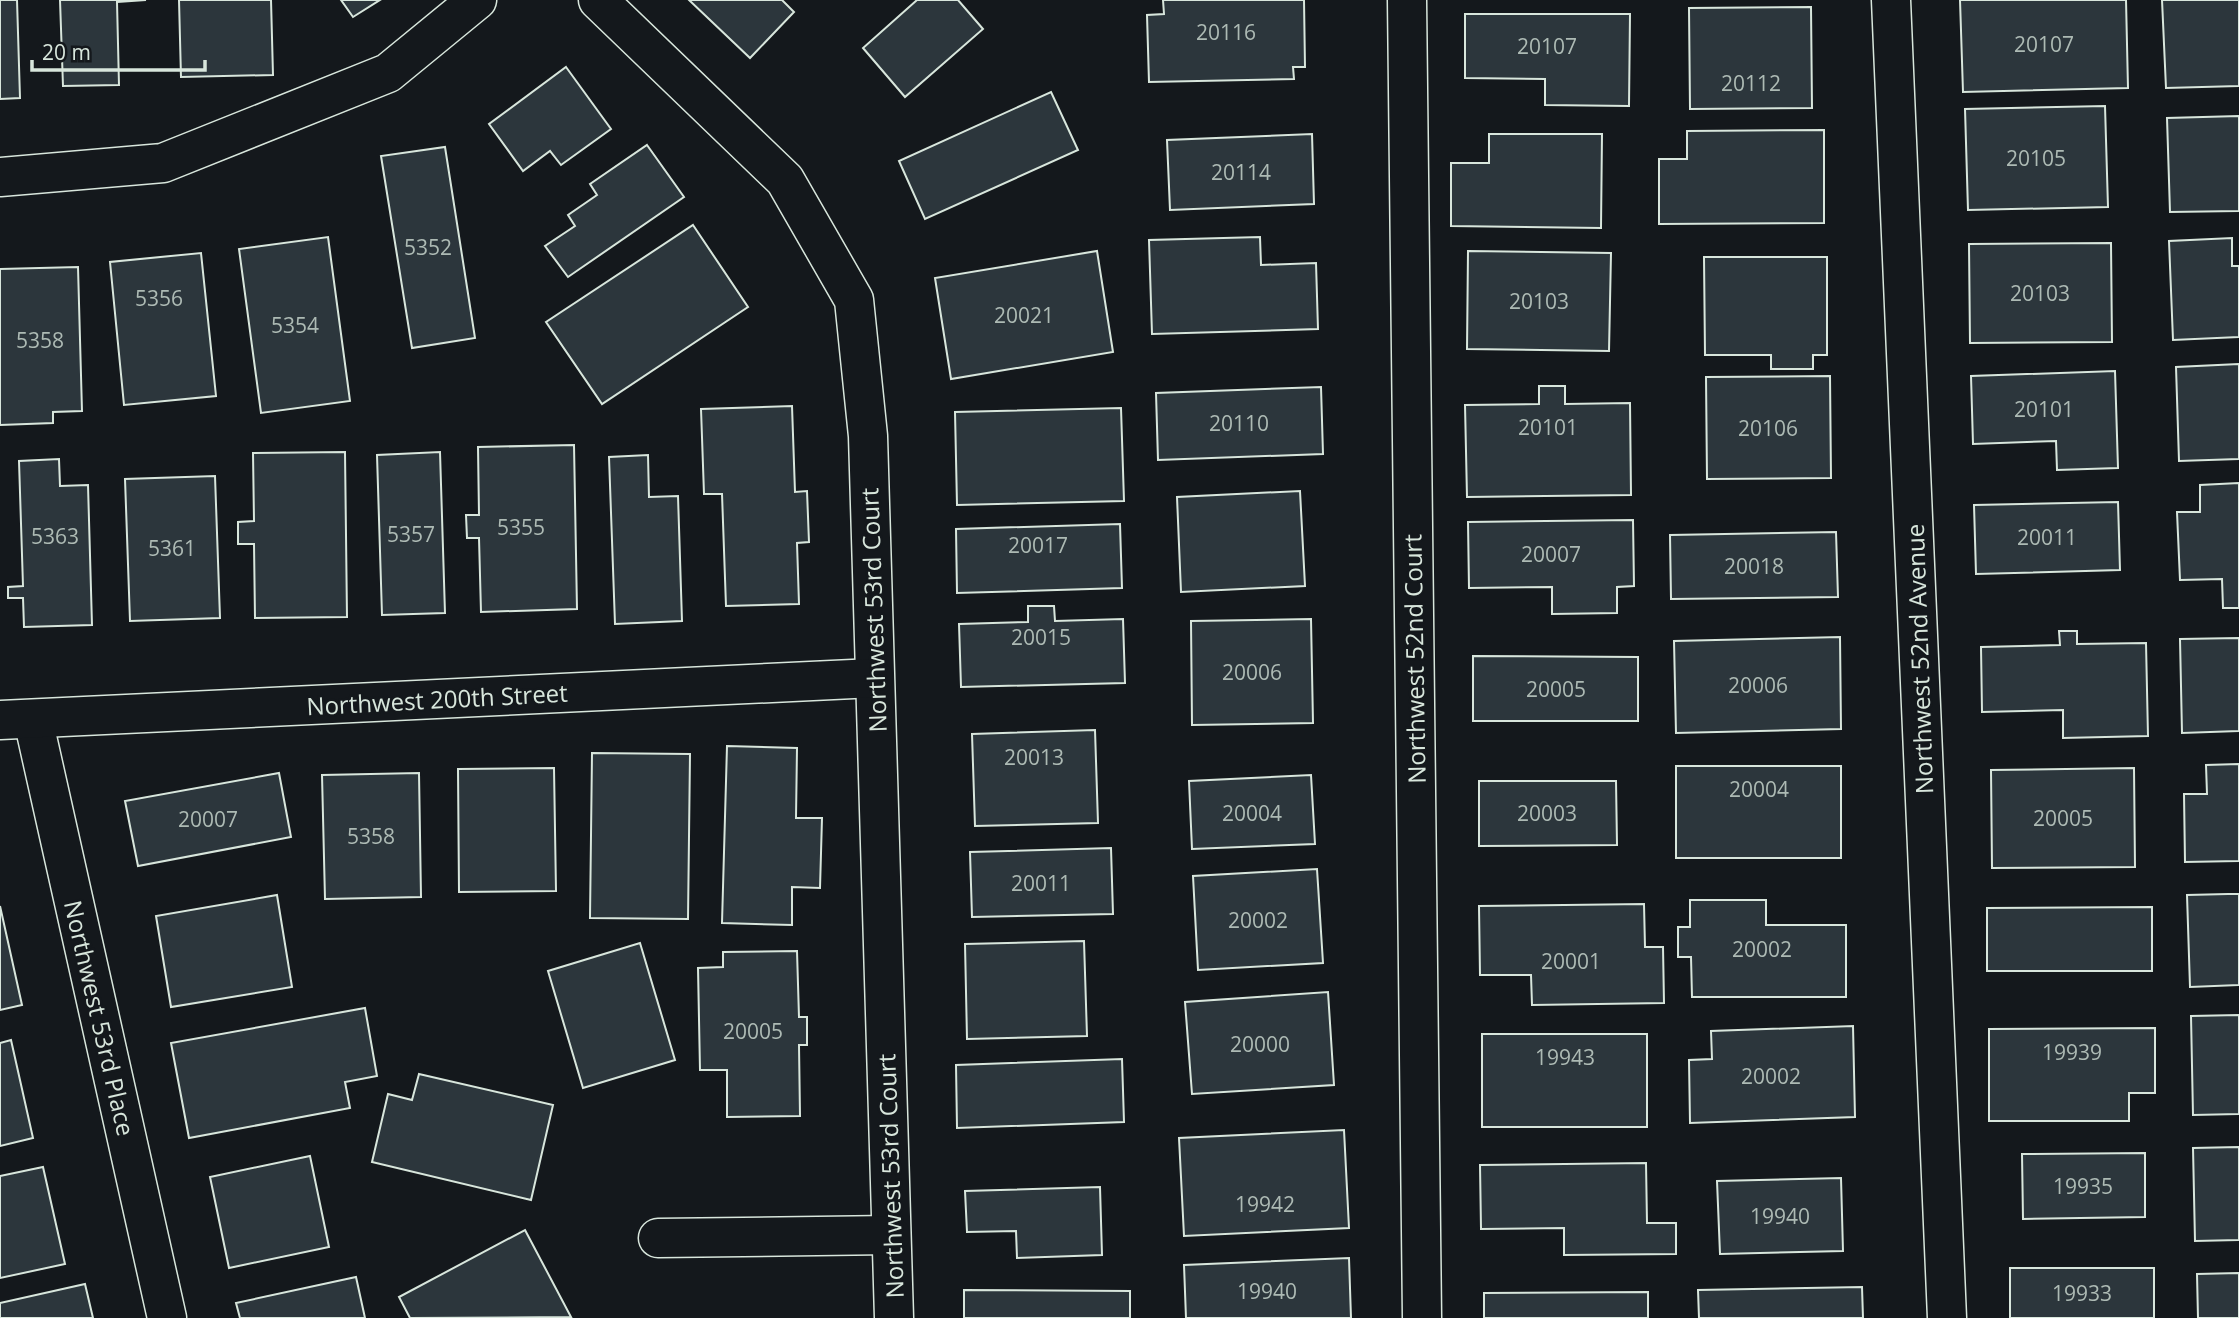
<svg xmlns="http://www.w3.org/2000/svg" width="2239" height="1318" font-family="'Open Sans',sans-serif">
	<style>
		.building { fill: #2c363c; stroke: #d8e6dc; stroke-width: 2 }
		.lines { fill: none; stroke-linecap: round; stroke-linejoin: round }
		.minor-casing { stroke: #d8e6dc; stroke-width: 41 }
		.minor { stroke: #14181c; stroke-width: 38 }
		.labels { text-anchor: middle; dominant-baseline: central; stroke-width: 5; stroke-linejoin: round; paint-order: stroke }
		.number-label { font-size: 21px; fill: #adbab4 }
		.street-label { font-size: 24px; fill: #d8e6dc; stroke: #14181c }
	</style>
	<rect width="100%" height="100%" fill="#14181c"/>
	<g class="building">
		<path d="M0 0H17L20 98 0 99Z"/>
		<path d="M60 0H146L117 2 119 85 63 86Z"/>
		<path d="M179 0H271L273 75 181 77Z"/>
		<path d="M341 0H380L353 17Z"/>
		<path d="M689 0H782L794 12 750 58Z"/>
		<path d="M917 0H958L983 29 905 97 863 48Z"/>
		<path d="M1163 0H1304L1305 67H1293L1294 79 1149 82 1147 15 1164 14Z"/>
		<path d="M1960 0H2126L2128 88 1963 92Z"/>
		<path d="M2162 0H2239V86L2166 88Z"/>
		<path d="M1811 7 1812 108 1690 109 1689 8Z"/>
		<path d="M1465 14H1630L1629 106 1545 105V79L1465 78Z"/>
		<path d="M566 67 611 129 561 165 550 151 523 171 489 124Z"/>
		<path d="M1051 92 1078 150 925 219 899 161Z"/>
		<path d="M2105 106 2108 207 1968 210 1965 109Z"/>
		<path d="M2239 116V211L2170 212 2167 118Z"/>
		<path d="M1824 130V223L1659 224V159H1687V131Z"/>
		<path d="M1312 134 1314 204 1170 210 1167 140Z"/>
		<path d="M1489 134H1602L1601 228 1451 226V163H1489Z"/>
		<path d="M647 145 684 197 568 277 545 246 575 226 568 215 597 195 590 184Z"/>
		<path d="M445 147 475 338 412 348 381 156Z"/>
		<path d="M693 225 748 307 602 404 546 322Z"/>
		<path d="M328 237 350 401 261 413 239 249Z"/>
		<path d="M1260 237 1261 265 1316 263 1318 329 1152 334 1149 240Z"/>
		<path d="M2232 238V266H2239V337L2173 340 2169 241Z"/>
		<path d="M2111 243 2112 342 1970 343 1969 244Z"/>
		<path d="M1097 251 1113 352 951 379 935 278Z"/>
		<path d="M1468 251 1611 253 1609 351 1467 349Z"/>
		<path d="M201 253 216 396 124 405 110 262Z"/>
		<path d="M1704 257H1827V355H1813V369H1771V355H1705Z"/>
		<path d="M78 267 82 411 53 412V423L0 425V269Z"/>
		<path d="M2239 364V459L2179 461 2176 367Z"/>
		<path d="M2115 371 2118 468 2057 470 2056 441 1973 444 1971 376Z"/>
		<path d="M1830 376 1831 478 1707 479 1706 377Z"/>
		<path d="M1539 386H1565V404L1630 403 1631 495 1467 497 1465 405 1539 404Z"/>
		<path d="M1321 387 1323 454 1158 460 1156 393Z"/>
		<path d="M792 406 795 492 807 491 809 542 797 543 799 604 726 606 722 494H704L701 409Z"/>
		<path d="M1121 408 1124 501 957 505 955 412Z"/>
		<path d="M574 445 577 609 481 612 479 538H467L466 515H479L478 447Z"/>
		<path d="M345 452 347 617 255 618 254 544H238V522L254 521 253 453Z"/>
		<path d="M440 452 445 613 382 615 377 455Z"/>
		<path d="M648 455 649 497 678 496 682 621 615 624 609 457Z"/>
		<path d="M59 459 60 486 88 485 92 625 24 627 23 598H8V587L23 586 19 461Z"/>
		<path d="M215 476 220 618 130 621 125 479Z"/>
		<path d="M2239 483V608H2223L2222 579 2180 580 2177 512H2200V485Z"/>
		<path d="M1300 491 1305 586 1181 592 1177 497Z"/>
		<path d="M2118 502 2120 570 1976 574 1974 505Z"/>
		<path d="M1633 520 1634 586 1617 587V613L1552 614V587L1469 588 1468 522Z"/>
		<path d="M1120 524 1122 588 957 593 956 529Z"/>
		<path d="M1836 532 1838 597 1671 599 1670 535Z"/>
		<path d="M1028 606H1054L1055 621 1123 619 1125 683 961 687 959 624 1028 622Z"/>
		<path d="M1311 619 1313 723 1192 725 1191 621Z"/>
		<path d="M2059 631H2077V644L2146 643 2148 736 2063 738V710L1982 712 1981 647 2060 645Z"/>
		<path d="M1840 637 1841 729 1676 733 1674 641Z"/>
		<path d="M2239 638V731L2182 733 2180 639Z"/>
		<path d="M1473 656 1638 657V721H1473Z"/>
		<path d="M1095 730 1098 823 975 826 972 734Z"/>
		<path d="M727 746 797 748 796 818H822L820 888 792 887V925L722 923Z"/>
		<path d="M592 753 690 754 688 919 590 918Z"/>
		<path d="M2239 764V861L2185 862 2184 794H2207L2206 765Z"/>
		<rect x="1676" y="766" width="165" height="92"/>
		<path d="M554 768 556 891 459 892 458 769Z"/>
		<path d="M2134 768 2135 867 1992 868 1991 770Z"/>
		<path d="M279 773 291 837 138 866 125 801Z"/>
		<path d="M419 773 421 897 325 899 322 775Z"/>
		<path d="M1311 775 1315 844 1192 849 1189 781Z"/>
		<path d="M1479 781H1616L1617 845 1479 846Z"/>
		<path d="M1111 848 1113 914 972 917 970 852Z"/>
		<path d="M1317 869 1323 963 1198 970 1193 876Z"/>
		<path d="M2228 894H2239V985L2190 987 2187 895Z"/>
		<path d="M277 895 292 987 171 1007 156 916Z"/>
		<path d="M1690 900H1766V925H1846V997H1692L1691 957H1678V927H1690Z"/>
		<path d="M1644 904 1645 947H1663L1664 1003 1532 1005 1531 975H1480L1479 906Z"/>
		<path d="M0 906 22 1005 0 1010Z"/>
		<path d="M2152 907V971H1987V908Z"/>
		<path d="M1084 941 1087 1036 967 1039 965 944Z"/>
		<path d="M640 943 675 1060 583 1088 548 971Z"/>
		<path d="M797 951 799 1017H807V1045H799L800 1116 727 1117V1070H700L698 968 723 967V952Z"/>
		<path d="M1328 992 1334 1085 1192 1094 1185 1002Z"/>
		<path d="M365 1008 377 1076 345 1082 350 1108 189 1138 171 1043Z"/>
		<path d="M2239 1015V1114L2193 1115 2191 1016Z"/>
		<path d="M1853 1026 1855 1117 1690 1123 1689 1060 1712 1059 1711 1031Z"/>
		<path d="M2155 1028V1093H2129V1121H1989V1029Z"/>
		<rect x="1482" y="1034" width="165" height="93"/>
		<path d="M11 1040 33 1138 0 1146V1043Z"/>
		<path d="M1122 1059 1124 1122 957 1128 956 1065Z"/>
		<path d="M419 1074 553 1105 531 1200 372 1162 388 1094 412 1100Z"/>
		<path d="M1344 1130 1349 1228 1184 1236 1179 1138Z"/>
		<path d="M2239 1147V1240L2195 1241 2193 1148Z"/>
		<path d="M2145 1153V1217L2023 1219 2022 1154Z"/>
		<path d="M310 1156 329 1247 229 1268 210 1177Z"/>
		<path d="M1646 1163 1647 1223H1676V1254L1564 1255V1228L1481 1229 1480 1165Z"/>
		<path d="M43 1167 65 1264 0 1278V1176Z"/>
		<path d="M1841 1178 1843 1251 1720 1254 1717 1181Z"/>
		<path d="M1100 1187 1102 1255 1017 1258 1016 1231 967 1232 965 1191Z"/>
		<path d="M525 1230 571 1317 410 1318 399 1297Z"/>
		<path d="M1349 1258 1351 1318H1186L1184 1265Z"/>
		<rect x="2010" y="1268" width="144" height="50"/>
		<path d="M2239 1273V1318H2198L2197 1274Z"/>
		<path d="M356 1277 365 1318H240L236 1303Z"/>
		<path d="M85 1284 93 1318H0V1303Z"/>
		<path d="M1862 1287 1863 1318H1699L1698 1290Z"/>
		<path d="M964 1290 1130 1291V1318H964Z"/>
		<path d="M1648 1292V1318H1484V1293Z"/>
	</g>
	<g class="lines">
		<g class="minor-casing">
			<g id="minor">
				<path d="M598 0 785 180 854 300 868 436 894 1318"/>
				<path d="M1407 0 1422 1318"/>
				<path d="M1891 0 1947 1318"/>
				<path d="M0 177 163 163 388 73 477 0"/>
				<path d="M33 719 167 1318"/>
				<path d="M0 720 874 678"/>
				<path d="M658 1238 891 1235"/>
			</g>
		</g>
		<use href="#minor" class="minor"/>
	</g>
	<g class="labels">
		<g class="number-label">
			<text x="1226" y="32">20116</text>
			<text x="2044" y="44">20107</text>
			<text x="1547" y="46">20107</text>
			<text x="1751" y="83">20112</text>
			<text x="2036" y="158">20105</text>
			<text x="1241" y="172">20114</text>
			<text x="428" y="247">5352</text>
			<text x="2040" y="293">20103</text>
			<text x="159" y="298">5356</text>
			<text x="1539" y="301">20103</text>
			<text x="1024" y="315">20021</text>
			<text x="295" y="325">5354</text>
			<text x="40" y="340">5358</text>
			<text x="2044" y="409">20101</text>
			<text x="1239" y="423">20110</text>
			<text x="1548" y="427">20101</text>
			<text x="1768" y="428">20106</text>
			<text x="521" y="527">5355</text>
			<text x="411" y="534">5357</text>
			<text x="55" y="536">5363</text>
			<text x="2047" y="537">20011</text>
			<text x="1038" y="545">20017</text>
			<text x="172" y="548">5361</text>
			<text x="1551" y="554">20007</text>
			<text x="1754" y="566">20018</text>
			<text x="1041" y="637">20015</text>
			<text x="1252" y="672">20006</text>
			<text x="1758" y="685">20006</text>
			<text x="1556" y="689">20005</text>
			<text x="1034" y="757">20013</text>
			<text x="1759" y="789">20004</text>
			<text x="1252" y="813">20004</text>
			<text x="1547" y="813">20003</text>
			<text x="2063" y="818">20005</text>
			<text x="208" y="819">20007</text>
			<text x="371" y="836">5358</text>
			<text x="1041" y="883">20011</text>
			<text x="1258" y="920">20002</text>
			<text x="1762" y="949">20002</text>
			<text x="1571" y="961">20001</text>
			<text x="753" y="1031">20005</text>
			<text x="1260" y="1044">20000</text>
			<text x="2072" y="1052">19939</text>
			<text x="1565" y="1057">19943</text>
			<text x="1771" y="1076">20002</text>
			<text x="2083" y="1186">19935</text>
			<text x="1265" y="1204">19942</text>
			<text x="1780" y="1216">19940</text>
			<text x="1267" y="1291">19940</text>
			<text x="2082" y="1293">19933</text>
		</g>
		<g class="street-label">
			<text transform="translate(873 610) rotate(-92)">Northwest 53rd Court</text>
			<text transform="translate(1414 659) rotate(-91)">Northwest 52nd Court</text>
			<text transform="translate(1919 659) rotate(-92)">Northwest 52nd Avenue</text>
			<text transform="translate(437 699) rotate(-3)">Northwest 200th Street</text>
			<text transform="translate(100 1018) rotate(77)">Northwest 53rd Place</text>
			<text transform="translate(890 1176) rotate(-92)">Northwest 53rd Court</text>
		</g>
	</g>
	<path d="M32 60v10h173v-10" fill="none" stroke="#d8e6dc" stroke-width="3.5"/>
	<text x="42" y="60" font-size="21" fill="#d8e6dc" stroke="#14181c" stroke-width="5" paint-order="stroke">20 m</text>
</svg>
